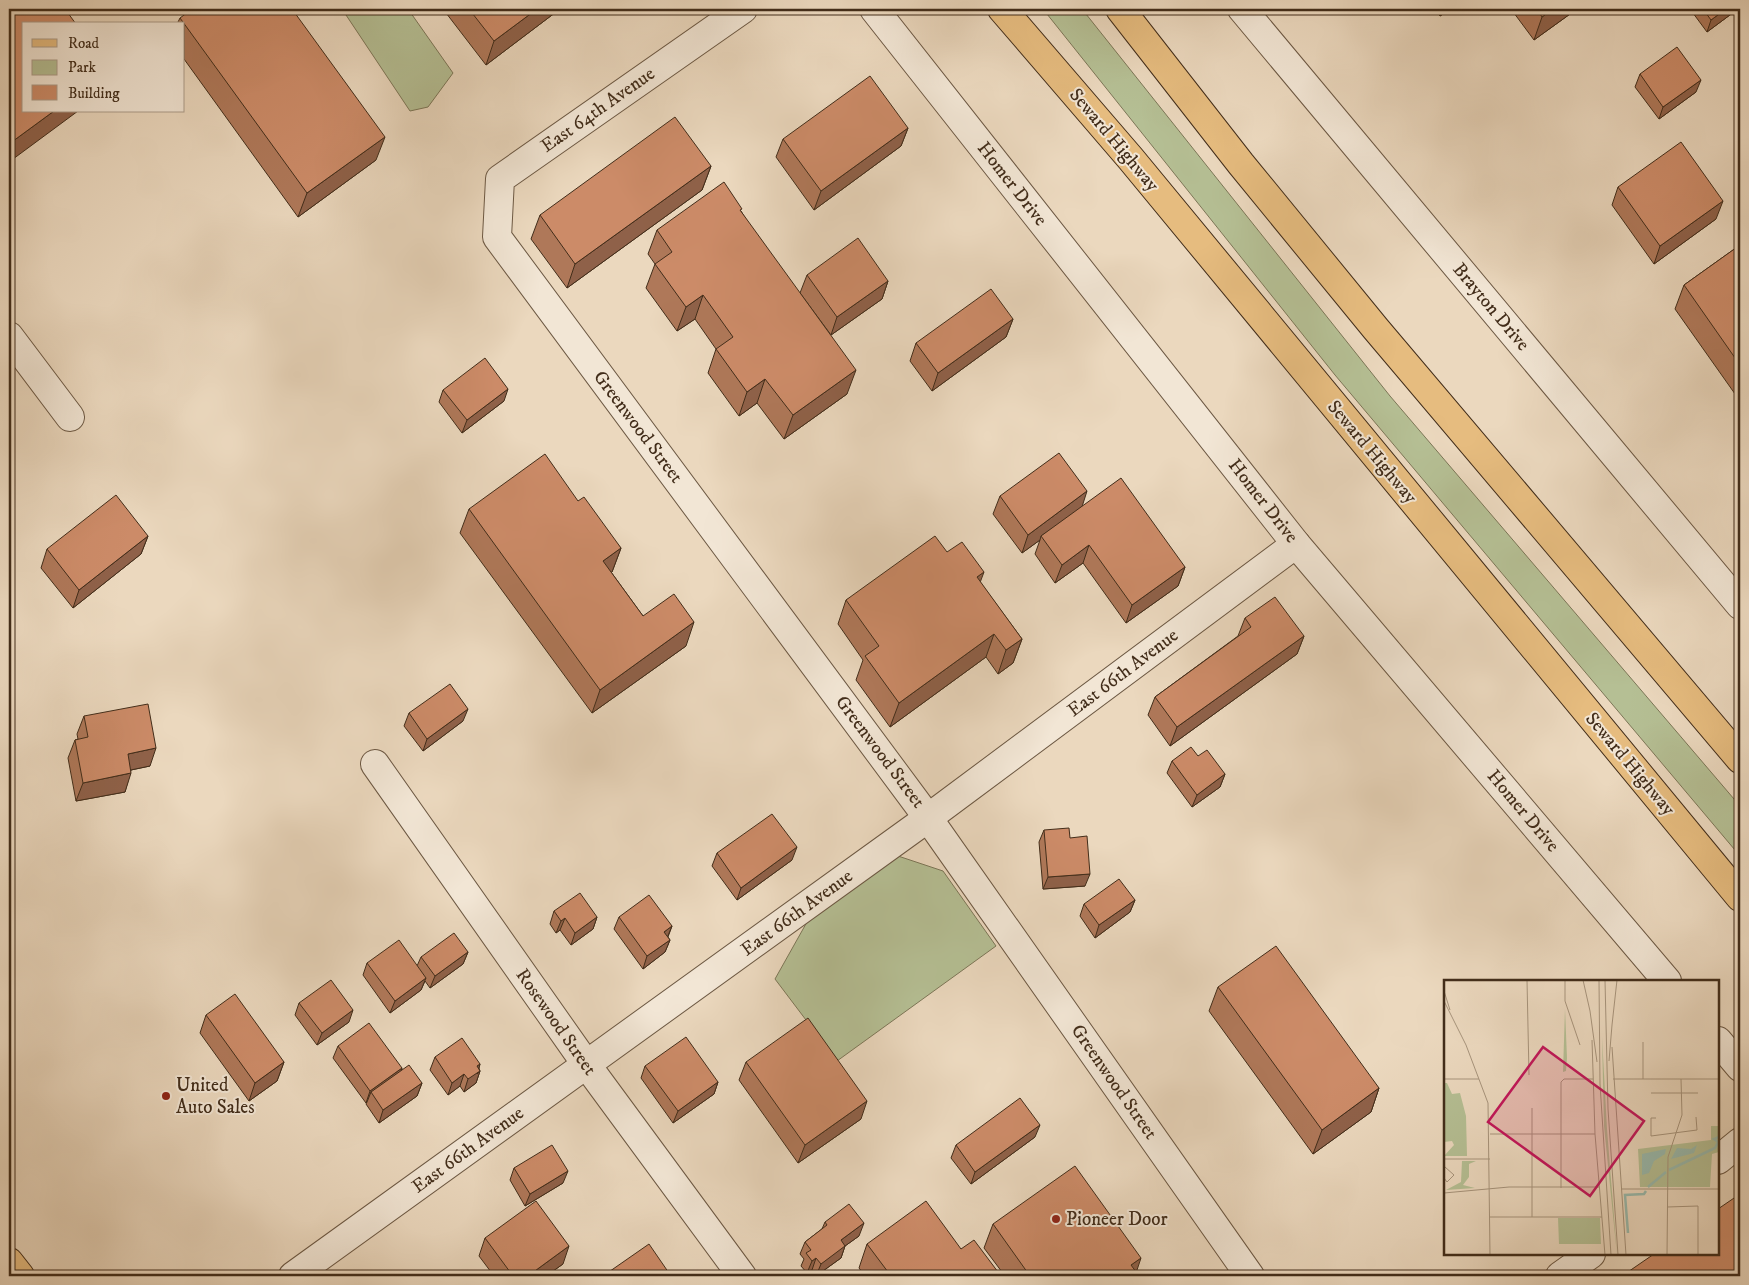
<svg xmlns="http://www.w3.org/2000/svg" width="1749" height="1285" font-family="'IM FELL DW Pica',serif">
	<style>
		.green { fill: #b5bf94; stroke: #7c7657 }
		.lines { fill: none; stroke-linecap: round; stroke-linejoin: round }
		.minor-casing { stroke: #6c5843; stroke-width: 30 }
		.major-casing { stroke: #422d1a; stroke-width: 30 }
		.highway-casing { stroke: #422d1a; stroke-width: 30 }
		.minor { stroke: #f2e6d5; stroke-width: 28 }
		.major { stroke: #e6bc7f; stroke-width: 28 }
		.highway { stroke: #e6bc7f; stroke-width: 28 }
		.wall { fill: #af7859; stroke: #422d1a }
		.shaded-wall { fill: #8f6149; stroke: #422d1a }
		.building { fill: #cc8b68; stroke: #422d1a }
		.poi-dot { fill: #8f2418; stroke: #f2e6d5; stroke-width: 2 }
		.labels { text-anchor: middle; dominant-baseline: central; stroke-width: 4; stroke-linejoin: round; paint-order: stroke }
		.street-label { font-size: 19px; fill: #422d1a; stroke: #f2e6d5 }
		.poi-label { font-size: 19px; fill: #422d1a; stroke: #f2e6d5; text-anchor: start }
		.inset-river { fill: none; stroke: #99baad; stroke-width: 2.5 }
		.inset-road { fill: none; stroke: #a7947c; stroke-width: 1 }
		.view { fill: #c2185b; fill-opacity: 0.15; stroke: #c2185b; stroke-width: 2.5 }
		.inset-edge { fill: none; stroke: #422d1a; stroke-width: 2.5 }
	</style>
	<rect width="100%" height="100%" fill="#ebd8be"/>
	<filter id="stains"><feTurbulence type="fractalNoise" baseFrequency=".004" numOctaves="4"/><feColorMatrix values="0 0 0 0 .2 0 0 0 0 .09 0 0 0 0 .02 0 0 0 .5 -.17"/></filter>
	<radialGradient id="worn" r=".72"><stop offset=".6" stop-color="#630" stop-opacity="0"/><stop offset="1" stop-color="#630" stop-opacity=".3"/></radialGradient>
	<g class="green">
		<path d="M342 9H408L453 73 428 107 410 111Z"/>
		<path d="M1043 9H1082L1390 396 1740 806V856L1335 375Z"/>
		<path d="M895 855 943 871 996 946 837 1061 775 979 807 922Z"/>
	</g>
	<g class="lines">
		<g class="minor-casing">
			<g id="minor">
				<path d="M743 9 500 179 497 237 928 818 1250 1276"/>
				<path d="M874 9 1296 544 1667 981"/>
				<path d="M1242 9 1740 605"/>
				<path d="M9 336 70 417"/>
				<path d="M375 764 586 1064 742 1276"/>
				<path d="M1718 1041 1740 1067"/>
				<path d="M1718 1160 1740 1142"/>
				<path d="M293 1276 928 818 1296 544"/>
				<path d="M1560 1276 1591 1254"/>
			</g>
		</g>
		<g class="major-casing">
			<path id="major" d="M9 1262 20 1276"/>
		</g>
		<g class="highway-casing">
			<g id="highway">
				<path d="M1002 9 1131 159 1740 897"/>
				<path d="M1120 9 1241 164 1376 329 1740 759"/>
			</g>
		</g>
		<use href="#minor" class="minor"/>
		<use href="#major" class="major"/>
		<use href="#highway" class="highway"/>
	</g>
	<g class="wall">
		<path d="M443 9H560L486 65Z"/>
		<path d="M1434 9H1451L1440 16Z"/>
		<path d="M1511 9H1577L1534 40Z"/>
		<path d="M1690 9H1738L1707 32Z"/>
		<path d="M180 18 376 160 298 217 184 59V24H177Z"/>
		<path d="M1640 74 1696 92 1659 119 1635 87Z"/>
		<path d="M908 128 901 146 814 210 776 157 783 139Z"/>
		<path d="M711 166 702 190 567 288 531 239 540 215Z"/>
		<path d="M1618 187 1716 219 1654 264 1612 205Z"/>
		<path d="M741 211 847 394 784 439 757 403 739 416 708 373 716 349 695 319 677 331 646 288 655 264 648 254 657 230Z"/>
		<path d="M1740 245V401L1675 309 1684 285Z"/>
		<path d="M807 275 888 281 882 299 831 335 800 293Z"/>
		<path d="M1013 319 1006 337 932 391 910 361 916 343Z"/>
		<path d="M443 390 504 401 462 433 439 402Z"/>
		<path d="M1000 496 1082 506 1185 567 1178 586 1126 623 1083 563 1055 583 1035 554 1040 540 1022 553 993 514Z"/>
		<path d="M578 501 621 548 612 572H611L643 616 686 646 592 713 460 533 469 509Z"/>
		<path d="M148 536 141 554 73 608 41 568 47 549Z"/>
		<path d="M947 552 980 582 1022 639 1013 663 998 674 986 657 890 727 856 680 863 660 838 624 846 600Z"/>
		<path d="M1245 618 1304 636 1297 654 1170 746 1148 715 1155 697 1238 636Z"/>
		<path d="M409 713 463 721 423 751 404 726Z"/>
		<path d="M84 716 150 766 131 770 125 792 76 801 68 758 75 740 78 739 77 734Z"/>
		<path d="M1198 756 1225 774 1220 787 1192 807 1167 773 1172 761Z"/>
		<path d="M1044 830 1085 886 1043 889 1039 842Z"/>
		<path d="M717 853 792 860 737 900 712 866Z"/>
		<path d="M1135 900 1130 912 1095 938 1080 916 1084 904Z"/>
		<path d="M554 911 597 917 593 929 571 945 560 930 556 933 550 924Z"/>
		<path d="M619 917 672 926 668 937 670 940 665 952 643 969 614 929Z"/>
		<path d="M468 952 463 964 430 988 425 981 421 990 390 1013 363 975 367 963 417 966 421 957Z"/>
		<path d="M1218 987 1379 1088 1371 1112 1313 1154 1209 1011Z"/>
		<path d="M299 1003 349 1022 317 1045 295 1015Z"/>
		<path d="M206 1015 284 1062 277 1081 249 1101 200 1033Z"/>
		<path d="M338 1046 402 1068 401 1071 422 1083 417 1096 379 1123 366 1104 367 1102 366 1103 333 1058Z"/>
		<path d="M435 1057 480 1064 479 1068 480 1071 476 1083 464 1092 460 1086 448 1095 430 1070Z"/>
		<path d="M746 1062 861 1119 798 1163 739 1080Z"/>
		<path d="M645 1066 718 1082 714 1094 673 1123 641 1078Z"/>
		<path d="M1035 1137 971 1184 951 1158 956 1145Z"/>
		<path d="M514 1168 563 1183 525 1206 510 1180Z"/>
		<path d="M825 1222 859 1236 845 1246 841 1258 816 1276 812 1270 807 1273 801 1266 804 1259 800 1254 805 1242 822 1229Z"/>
		<path d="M993 1224 1136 1272 1139 1276H1005L984 1248Z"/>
		<path d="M485 1238 563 1264 546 1276H494L479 1256Z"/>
		<path d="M867 1244 961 1249 1001 1276H865L859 1268Z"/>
	</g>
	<g class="shaded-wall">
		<path d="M537 9H560L486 65 494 41Z"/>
		<path d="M1443 9H1451L1440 16Z"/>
		<path d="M1553 9H1577L1534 40 1542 17Z"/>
		<path d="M1726 9H1738L1707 32 1711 20Z"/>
		<path d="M1701 80 1696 92 1659 119 1663 107Z"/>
		<path d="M54 111H78L9 162V144Z"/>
		<path d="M908 128 901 146 814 210 821 191Z"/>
		<path d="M385 137 376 160 298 217 307 193Z"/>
		<path d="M711 166 702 190 567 288 575 264Z"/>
		<path d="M1723 201 1716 219 1654 264 1660 246Z"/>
		<path d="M888 281 882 299 831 335 837 317Z"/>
		<path d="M703 295 695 319 677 331 686 307Z"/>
		<path d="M1013 319 1006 337 932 391 938 373Z"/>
		<path d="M856 370 847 394 784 439 793 415Z"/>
		<path d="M765 379 757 403 739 416 747 392Z"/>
		<path d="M508 389 504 401 462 433 467 420Z"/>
		<path d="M1087 491 1081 510 1041 536 1040 540 1022 553 1028 535Z"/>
		<path d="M148 536 141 554 73 608 79 590Z"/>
		<path d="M1089 545 1083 563 1055 583 1062 565Z"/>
		<path d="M621 548 612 572 594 585 603 561Z"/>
		<path d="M1185 567 1178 586 1126 623 1132 605Z"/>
		<path d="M984 572 975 596 977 577Z"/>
		<path d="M694 622 686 646 592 713 600 690Z"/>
		<path d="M994 634 986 657 890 727 899 703Z"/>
		<path d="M1304 636 1297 654 1170 746 1177 727Z"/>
		<path d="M1022 639 1013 663 998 674 1006 650Z"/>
		<path d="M468 709 463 721 423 751 427 739Z"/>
		<path d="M156 748 150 766 121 772 128 754Z"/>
		<path d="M131 773 125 792 76 801 83 783Z"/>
		<path d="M1225 774 1220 787 1192 807 1197 795Z"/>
		<path d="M797 847 792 860 737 900 741 888Z"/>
		<path d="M1090 874 1085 886 1043 889 1048 877Z"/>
		<path d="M1135 900 1130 912 1095 938 1099 925Z"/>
		<path d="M597 917 593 929 571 945 575 933Z"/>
		<path d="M565 918 560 930 556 933 561 921Z"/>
		<path d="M672 926 667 938 664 932Z"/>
		<path d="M670 940 665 952 643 969 647 956Z"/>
		<path d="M468 952 463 964 430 988 435 976Z"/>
		<path d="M426 978 421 990 390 1013 395 1001Z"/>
		<path d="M353 1010 349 1022 317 1045 322 1033Z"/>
		<path d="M284 1062 277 1081 249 1101 255 1083Z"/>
		<path d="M480 1064 477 1074 480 1071 476 1083 464 1092 468 1079 477 1066Z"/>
		<path d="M402 1068 398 1080 371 1092 367 1102 366 1103 370 1091Z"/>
		<path d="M464 1074 460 1086 448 1095 452 1083Z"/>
		<path d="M718 1082 714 1094 673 1123 678 1111Z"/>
		<path d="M422 1083 417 1096 379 1123 383 1110Z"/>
		<path d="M1379 1088 1371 1112 1313 1154 1322 1130Z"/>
		<path d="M867 1101 861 1119 798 1163 805 1145Z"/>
		<path d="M1040 1125 1035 1137 971 1184 975 1172Z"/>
		<path d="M568 1171 563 1183 525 1206 530 1194Z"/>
		<path d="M864 1223 859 1236 845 1246 841 1258 816 1276 821 1264 841 1240Z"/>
		<path d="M569 1246 563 1264 546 1276H528Z"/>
		<path d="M816 1258 812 1270 807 1273 812 1261Z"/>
		<path d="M1141 1258 1135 1276 1131 1265Z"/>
	</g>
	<g class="building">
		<path d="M9 9H65L76 24H24V111H54L9 144Z"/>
		<path d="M192 9H292L385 137 307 193 180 18Z"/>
		<path d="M469 9H537L494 41Z"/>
		<path d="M1537 9H1553L1542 17Z"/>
		<path d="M1703 9H1726L1711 20Z"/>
		<path d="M1677 47 1701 80 1663 107 1640 74Z"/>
		<path d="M870 76 908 128 821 191 783 139Z"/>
		<path d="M675 117 711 166 575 264 540 215Z"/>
		<path d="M1681 142 1723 201 1660 246 1618 187Z"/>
		<path d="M724 182 742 209 740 210 856 370 793 415 765 379 747 392 716 349 733 337 703 295 686 307 655 264 672 252 657 230Z"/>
		<path d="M858 238 888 281 837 317 807 275Z"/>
		<path d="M1740 245V365L1684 285Z"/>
		<path d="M991 289 1013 319 938 373 916 343Z"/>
		<path d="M485 358 508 389 467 420 443 390Z"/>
		<path d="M1059 453 1087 491 1028 535 1000 496Z"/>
		<path d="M545 454 578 501 584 497 621 548 603 561 643 616 674 594 694 622 600 690 469 509Z"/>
		<path d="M1121 478 1185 567 1132 605 1089 545 1062 565 1041 536Z"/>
		<path d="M116 495 148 536 79 590 47 549Z"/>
		<path d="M935 536 947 552 962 542 984 572 977 577 1022 639 1006 650 994 634 899 703 865 656 879 646 846 600Z"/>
		<path d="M1275 597 1304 636 1177 727 1155 697 1251 627 1245 618Z"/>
		<path d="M450 684 468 709 427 739 409 713Z"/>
		<path d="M148 704 156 748 128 754 131 773 83 783 75 740 88 737 84 716Z"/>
		<path d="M1191 747 1198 756 1207 750 1225 774 1197 795 1172 761Z"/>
		<path d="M772 814 797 847 741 888 717 853Z"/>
		<path d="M1069 828 1070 838 1087 836 1090 874 1048 877 1044 830Z"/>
		<path d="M1119 879 1135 900 1099 925 1084 904Z"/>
		<path d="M580 893 597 917 575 933 565 918 561 921 554 911Z"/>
		<path d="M649 895 672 926 664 932 670 940 647 956 619 917Z"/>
		<path d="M454 933 468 952 435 976 421 957Z"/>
		<path d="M399 940 426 978 395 1001 367 963Z"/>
		<path d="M1276 946 1379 1088 1322 1130 1218 987Z"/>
		<path d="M331 980 353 1010 322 1033 299 1003Z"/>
		<path d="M235 994 284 1062 255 1083 206 1015Z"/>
		<path d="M808 1018 867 1101 805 1145 746 1062Z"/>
		<path d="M369 1023 402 1068 370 1091 338 1046Z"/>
		<path d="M686 1037 718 1082 678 1111 645 1066Z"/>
		<path d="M462 1038 480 1064 477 1066 480 1071 468 1079 464 1074 452 1083 435 1057Z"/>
		<path d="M409 1065 422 1083 383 1110 371 1092Z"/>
		<path d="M1020 1098 1040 1125 975 1172 956 1145Z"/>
		<path d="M552 1145 568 1171 530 1194 514 1168Z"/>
		<path d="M1075 1166 1141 1258 1131 1265 1139 1276H1030L993 1224Z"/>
		<path d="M1737 1196 1740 1201V1276H1622L1654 1254H1718V1209Z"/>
		<path d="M536 1201 569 1246 528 1276H513L485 1238Z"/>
		<path d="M926 1201 961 1249 974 1240 1001 1276H891L867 1244Z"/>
		<path d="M849 1204 864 1223 841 1240 845 1246 821 1264 816 1258 812 1261 806 1253 811 1250 805 1242 827 1225 825 1222Z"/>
		<path d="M649 1244 671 1276H603Z"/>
	</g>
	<g class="poi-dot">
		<circle cx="166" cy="1096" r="5"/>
		<circle cx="1056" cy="1219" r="5"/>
	</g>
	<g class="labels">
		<g class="street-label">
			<text transform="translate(598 110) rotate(-35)">East 64th Avenue</text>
			<text transform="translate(1114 140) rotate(50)">Seward Highway</text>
			<text transform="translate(1012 184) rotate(52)">Homer Drive</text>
			<text transform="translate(1491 307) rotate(50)">Brayton Drive</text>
			<text transform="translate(638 427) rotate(53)">Greenwood Street</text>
			<text transform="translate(1372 452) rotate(50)">Seward Highway</text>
			<text transform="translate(1263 501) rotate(52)">Homer Drive</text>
			<text transform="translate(1123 673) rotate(-37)">East 66th Avenue</text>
			<text transform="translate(880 752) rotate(53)">Greenwood Street</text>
			<text transform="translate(1630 764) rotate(50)">Seward Highway</text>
			<text transform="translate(1523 811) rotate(50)">Homer Drive</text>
			<text transform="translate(797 913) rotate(-36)">East 66th Avenue</text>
			<text transform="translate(556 1022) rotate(55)">Rosewood Street</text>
			<text transform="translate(1114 1082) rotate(55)">Greenwood Street</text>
			<text transform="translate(468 1150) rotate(-36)">East 66th Avenue</text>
		</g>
		<g class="poi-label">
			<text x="176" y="1085">United<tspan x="176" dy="22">Auto Sales</tspan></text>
			<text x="1066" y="1219">Pioneer Door</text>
		</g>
	</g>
	<g transform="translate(1444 980)">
		<rect width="275" height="275" fill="#ebd8be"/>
		<path d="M121 29 123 78 122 91 119 92ZM158 57 163 149 173 275 160 146ZM0 103H3L8 114 16 113 22 136 23 176H0L10 165 8 161 0 162ZM267 146H275V172L268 174 266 207H196L194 169 267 160ZM18 181H32L25 184V197L19 205 31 208 2 210 17 202ZM114 238H156L157 264H115Z" fill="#b5bf94"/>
		<path d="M253 165 250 173 227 179 233 168 247 169ZM222 169 221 174 210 181 205 193 198 195V174Z" fill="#99baad"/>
		<path class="inset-river" d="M225 190 271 168 274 162 270 159 275 157M204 207 222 192M184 253 181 215 200 214 202 211"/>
		<path class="inset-road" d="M83 0 85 95M121 0V21L136 65M139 0 146 31M155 0 156 104 167 275M161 0 164 129 174 275M275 0V67M0 11 6 30M0 21 22 65 44 123 46 275M146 31 153 82M168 45 173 0M148 60 151 154 161 275M168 67 182 275M165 81 168 45M0 99H35M169 99H275M199 99V62M207 113H254M212 138H207V156L253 150 252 137M46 154H151M0 179H46M0 198 3 202 10 195 1 187M117 208V102L120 99H149M177 209H275M0 213 65 207H155M223 227 254 226V275M46 237H158M88 237V128M223 275 224 177 238 135 237 99"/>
		<path class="view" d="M99 67 200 141 146 216 44 142Z"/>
		<rect width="275" height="275" class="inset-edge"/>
	</g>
	<rect width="1749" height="1285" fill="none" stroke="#ebd8be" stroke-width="30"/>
	<rect x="10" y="10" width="1729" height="1265" fill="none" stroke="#422d1a" stroke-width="2.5"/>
	<rect x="15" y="15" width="1719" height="1255" fill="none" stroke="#422d1a"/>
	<rect x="22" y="22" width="162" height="90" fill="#f2e6d5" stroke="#ac9c8a"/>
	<rect x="32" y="39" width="25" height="8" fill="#e6bc7f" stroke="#ac9c8a"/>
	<text x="68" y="48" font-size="15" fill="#422d1a">Road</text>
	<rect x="32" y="60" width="25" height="15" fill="#b5bf94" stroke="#ac9c8a"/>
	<text x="68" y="72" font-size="15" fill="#422d1a">Park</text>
	<rect x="32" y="85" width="25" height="15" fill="#cc8b68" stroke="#ac9c8a"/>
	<text x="68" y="98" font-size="15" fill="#422d1a">Building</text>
	<rect width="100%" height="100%" filter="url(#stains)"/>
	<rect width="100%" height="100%" fill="url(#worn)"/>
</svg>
